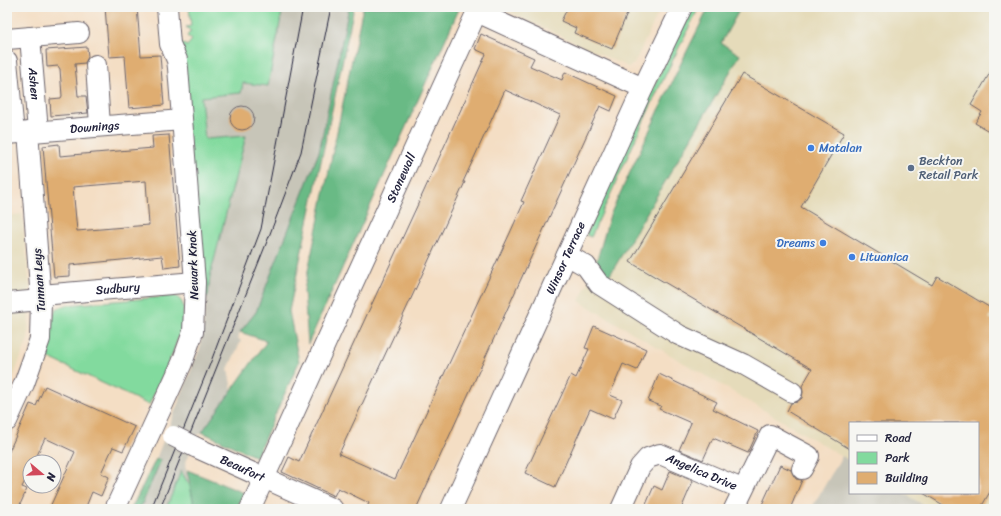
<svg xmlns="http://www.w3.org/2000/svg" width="1001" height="516" font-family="Sriracha,sans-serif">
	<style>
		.built { fill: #e5dbba }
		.industrial { fill: #c7c5b8 }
		.green { fill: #82da9e; stroke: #527e6c }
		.forest { fill: #69ba85; stroke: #466e60 }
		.building { fill: #dfad71; fill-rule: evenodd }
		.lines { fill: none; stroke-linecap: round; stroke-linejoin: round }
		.minor-casing { stroke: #6c646b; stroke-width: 22 }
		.minor { stroke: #fff; stroke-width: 20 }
		.tram { stroke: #22223b; stroke-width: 1 }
		.minor-bridge-casing { stroke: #6c646b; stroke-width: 22; stroke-linecap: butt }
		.minor-bridge { stroke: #fff; stroke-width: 20 }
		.shop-dot { fill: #3f7fe0; stroke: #f6f6f2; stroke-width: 1.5 }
		.service-dot { fill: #5c6f8a; stroke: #f6f6f2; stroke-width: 1.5 }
		.labels { text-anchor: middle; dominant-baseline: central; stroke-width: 4; stroke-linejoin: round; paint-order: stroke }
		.street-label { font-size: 12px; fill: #22223b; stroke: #f6f6f2 }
		.shop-label { font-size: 12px; fill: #366cbe; stroke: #f6f6f2; text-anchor: start }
		.service-label { font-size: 12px; fill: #4e5e75; stroke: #f6f6f2; text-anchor: start }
	</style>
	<rect width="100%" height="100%" fill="#f6f6f2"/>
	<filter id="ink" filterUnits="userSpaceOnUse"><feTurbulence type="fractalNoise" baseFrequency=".025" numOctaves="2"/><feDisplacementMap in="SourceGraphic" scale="8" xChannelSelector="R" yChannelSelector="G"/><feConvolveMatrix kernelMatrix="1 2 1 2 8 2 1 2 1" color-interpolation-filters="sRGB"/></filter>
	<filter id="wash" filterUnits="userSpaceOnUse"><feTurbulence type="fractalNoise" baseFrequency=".012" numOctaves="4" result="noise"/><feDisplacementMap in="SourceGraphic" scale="16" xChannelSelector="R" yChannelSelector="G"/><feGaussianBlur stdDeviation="0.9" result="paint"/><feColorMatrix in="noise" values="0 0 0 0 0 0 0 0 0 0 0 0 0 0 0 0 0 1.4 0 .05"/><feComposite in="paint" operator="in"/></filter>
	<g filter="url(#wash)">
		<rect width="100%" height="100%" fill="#f4dec4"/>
		<g class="built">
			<path d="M499 7H661L634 64 628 67Z"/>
			<path d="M709 7H994V509H930L903 493H978V423H850V461L579 301 595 267 610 215 682 61Z"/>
			<path d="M22 214 30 287 28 339 7 393V216Z"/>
		</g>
		<g class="industrial">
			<path d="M283 7H349L319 152 256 313 240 332 238 338 241 341 228 369 237 416 196 436 185 465 195 509H131L156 459 200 348 210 276 245 136 205 139 201 97 241 93 242 83 268 86Z"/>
			<path d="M842 456 850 461V493H903L930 509H811Z"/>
		</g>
		<g class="green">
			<path d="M189 7H283L268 86 243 83 241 93 201 97 205 139 246 136 210 276 208 296 203 298 179 43 180 42 187 46 192 40 187 36 191 31 186 27 191 26Z"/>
			<path d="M693 7H699L657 92 591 237 586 235 652 90Z"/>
			<path d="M175 296C179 298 182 301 183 305 188 328 159 383 149 405L47 357 54 313 56 309 67 305Z"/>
			<path d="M181 471 190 486 195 509H166Z"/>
		</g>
		<g class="forest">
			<path d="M349 7H354L289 311 299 362 256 457 202 432 267 341 240 332 256 312 319 152Z"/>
			<path d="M363 7H460L308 344 304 290Z"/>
			<path d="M709 7H741L721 43 740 55 607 280 595 267 610 215 682 61Z"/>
			<path d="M156 459 161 460 140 509H131Z"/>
			<path d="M187 470 244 493 237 509H195Z"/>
		</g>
		<g id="blocks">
			<g class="building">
				<path d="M105 7H137L141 56 160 55 164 105 129 108 125 56 109 57Z"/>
				<path d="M568 7H630L612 49 574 33 576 28 561 21Z"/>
				<path d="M481 34 534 58 530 66 562 80 565 72 617 96 611 111 600 106 416 509H366L369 503 338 488 334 496 282 472 289 457 299 462 424 191 486 54 475 49ZM505 90 560 115 521 201 524 202 510 233 395 479 339 454 465 182H463Z"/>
				<path d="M87 47 88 57 85 63 75 64 78 96H86L88 113 51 116 50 99 61 98 62 96 60 69 58 66 47 67 46 50Z"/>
				<path d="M994 66V134L975 123 982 112 971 105Z"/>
				<path d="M742 74 844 133 801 207 932 285 937 276 994 310 989 318 994 321V485L980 509H950L923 493H978V423H850V449L787 411 791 403 797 402 802 398 803 392 802 386 812 369 630 262Z"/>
				<circle cx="242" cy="118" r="12"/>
				<path d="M169 135 180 266 164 268 162 256 70 265V276L54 277 43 146 59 144 60 156 153 148 152 136ZM146 181 149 225 77 231 73 187Z"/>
				<path d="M594 326 646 349 637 370 623 364 610 395 622 400 613 419 590 409 555 487 525 473 571 375 576 378 589 349 585 348Z"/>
				<path d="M659 374 717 402 713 409 758 431 748 453 713 438 703 460 679 450 691 423 659 409 661 406 648 401Z"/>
				<path d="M45 386 135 427 123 451 113 447 101 473 109 477 101 496 92 492 85 509H49L75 452 45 438 34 462H30V471L22 487 27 489 18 509H7V456L30 404 36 406Z"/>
				<path d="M780 465 791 470 796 479 802 480 790 509H760Z"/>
				<path d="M670 471 693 481 681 509H644L654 486 662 490Z"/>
			</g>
		</g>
	</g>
	<g filter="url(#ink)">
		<use href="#blocks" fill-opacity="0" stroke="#6c646b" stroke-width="1"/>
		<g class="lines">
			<g class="minor-casing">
				<g id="minor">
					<path d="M477 12 643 88"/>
					<path id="s1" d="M30 37 38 131"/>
					<path d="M7 39 79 33"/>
					<path d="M7 61 14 133"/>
					<path d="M96 65 100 126"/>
					<path id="s2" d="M7 134 182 120"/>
					<path d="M567 255 586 266 599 284 679 335 743 364 792 392"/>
					<path id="s3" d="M41 295 195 282"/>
					<path d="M7 303 41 300"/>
					<path d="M7 421 24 384 40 339 41 300 28 132"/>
					<path id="s4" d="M195 447 333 509"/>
					<path d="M115 509 182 363 193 332 195 282 178 68 177 60 170 44 167 7"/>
					<path id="s5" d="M250 509 479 7"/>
					<path id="s6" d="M451 509 643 88 682 7"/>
					<path id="s7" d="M621 509 640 467 648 458 660 454 742 489"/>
					<path d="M734 509 770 435 809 456 802 469"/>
				</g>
			</g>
			<use href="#minor" class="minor"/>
			<g class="tram">
				<path d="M151 509 210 364 261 229 303 7"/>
				<path d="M160 509 268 239 301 152 331 7"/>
			</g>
			<g class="minor-bridge-casing">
				<path id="minor-bridge" d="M173 436 195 447"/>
			</g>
			<use href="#minor-bridge" class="minor-bridge"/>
		</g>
	</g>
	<g class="shop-dot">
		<circle cx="811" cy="148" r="4"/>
		<circle cx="823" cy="243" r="4"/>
		<circle cx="852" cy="257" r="4"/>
	</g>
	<circle class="service-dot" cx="911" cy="168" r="4"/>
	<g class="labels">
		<g class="street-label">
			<text stroke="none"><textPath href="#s1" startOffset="47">Ashen</textPath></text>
			<text stroke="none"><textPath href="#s2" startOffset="88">Downings</textPath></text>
			<text stroke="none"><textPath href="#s5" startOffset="364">Stonewall</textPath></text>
			<text stroke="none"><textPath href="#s6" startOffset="276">Winsor Terrace</textPath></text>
			<text transform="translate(193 265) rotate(-92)">Newark Knok</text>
			<text transform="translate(39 280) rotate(-94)">Tunnan Leys</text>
			<text stroke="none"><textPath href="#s3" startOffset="77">Sudbury</textPath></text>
			<text stroke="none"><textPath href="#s4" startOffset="52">Beaufort</textPath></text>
			<text stroke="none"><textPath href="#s7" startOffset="116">Angelica Drive</textPath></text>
		</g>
		<g class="shop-label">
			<text x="819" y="148">Matalan</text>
			<text x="815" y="243" text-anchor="end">Dreams</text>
			<text x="860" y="257">Lituanica</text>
		</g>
		<g class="service-label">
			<text x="919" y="161">Beckton<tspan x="919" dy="14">Retail Park</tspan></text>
		</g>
	</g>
	<rect width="1001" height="516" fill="none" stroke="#f6f6f2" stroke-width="24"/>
	<rect x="849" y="422" width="130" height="72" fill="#f6f6f2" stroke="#a1a1a9"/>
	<rect x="857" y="435" width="20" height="6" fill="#ffffff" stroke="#a1a1a9"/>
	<text x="885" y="442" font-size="12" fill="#22223b">Road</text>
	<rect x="857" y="452" width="20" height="12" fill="#82da9e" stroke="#a1a1a9"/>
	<text x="885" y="462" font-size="12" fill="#22223b">Park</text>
	<rect x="857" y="472" width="20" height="12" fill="#dfad71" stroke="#a1a1a9"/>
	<text x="885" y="482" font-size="12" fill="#22223b">Building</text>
	<g transform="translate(42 474) rotate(109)"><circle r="19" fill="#f6f6f2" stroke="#a1a1a9"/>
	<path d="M0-3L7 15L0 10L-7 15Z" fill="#d1495b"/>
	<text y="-6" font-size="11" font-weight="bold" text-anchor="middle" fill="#22223b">N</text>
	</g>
</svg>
